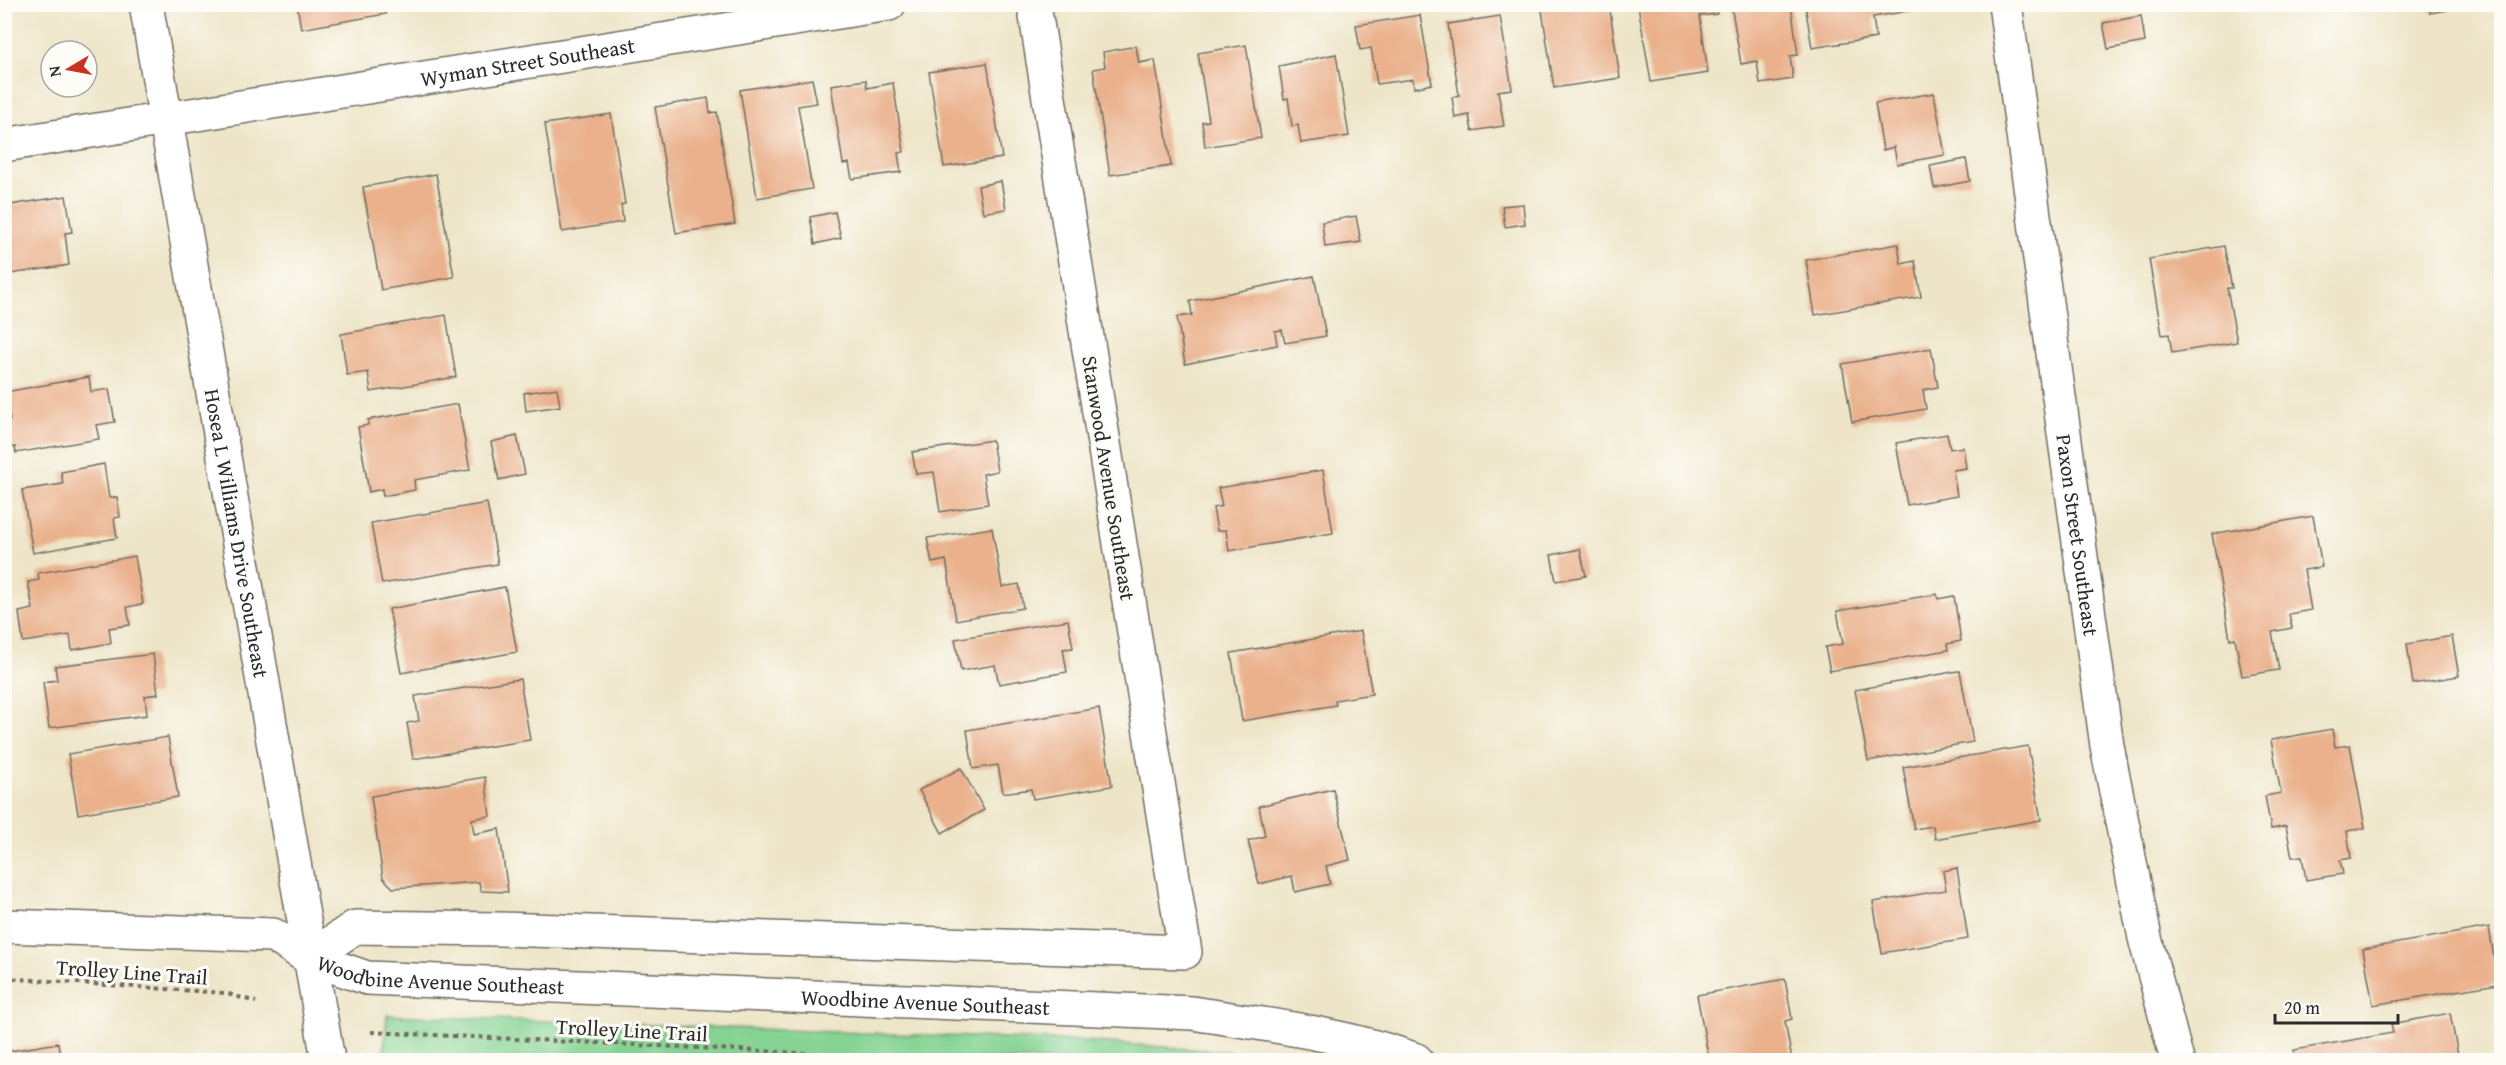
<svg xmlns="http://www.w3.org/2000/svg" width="2506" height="1065" font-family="'Gentium Book Plus',serif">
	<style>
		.green { fill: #85d392; stroke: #587f5e; stroke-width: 1.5 }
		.building { fill: #eab18c }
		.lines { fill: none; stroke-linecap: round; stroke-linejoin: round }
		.minor-casing { stroke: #6f6c62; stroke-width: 36 }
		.tertiary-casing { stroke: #6f6c62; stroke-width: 36 }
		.path { stroke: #6f6c62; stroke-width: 4; stroke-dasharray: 4.5 4.5; stroke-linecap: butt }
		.minor { stroke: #fff; stroke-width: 33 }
		.tertiary { stroke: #fff; stroke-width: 33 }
		.labels { text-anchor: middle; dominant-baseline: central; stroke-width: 6; stroke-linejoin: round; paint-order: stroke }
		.street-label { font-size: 21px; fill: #2b2b2b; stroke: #fdfcf7 }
	</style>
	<rect width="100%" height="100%" fill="#fdfcf7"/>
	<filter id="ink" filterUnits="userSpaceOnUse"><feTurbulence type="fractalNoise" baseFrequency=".0167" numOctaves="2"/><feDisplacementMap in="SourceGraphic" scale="12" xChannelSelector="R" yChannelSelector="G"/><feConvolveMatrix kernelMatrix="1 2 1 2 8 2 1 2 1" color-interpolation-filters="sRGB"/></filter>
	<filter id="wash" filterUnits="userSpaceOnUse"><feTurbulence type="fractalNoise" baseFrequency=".008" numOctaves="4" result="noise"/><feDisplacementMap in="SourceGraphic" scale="24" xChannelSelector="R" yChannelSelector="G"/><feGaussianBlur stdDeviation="1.35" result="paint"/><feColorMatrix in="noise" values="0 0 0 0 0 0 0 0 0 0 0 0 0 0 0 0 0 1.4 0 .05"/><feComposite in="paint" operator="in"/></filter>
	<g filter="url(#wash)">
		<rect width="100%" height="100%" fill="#eee5c8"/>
		<path class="green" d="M387 1015 1082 1041 1231 1052 1272 1060H387L384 1050Z"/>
		<g id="blocks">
			<g class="building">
				<path d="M297 4H384L386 14 301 29Z"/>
				<path d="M1541 4H1609L1620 78 1554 88Z"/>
				<path d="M1731 4H1791L1798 55 1790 56 1793 79 1760 84 1757 61 1741 64Z"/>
				<path d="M1805 4H1914L1915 10 1873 17 1876 38 1812 48Z"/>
				<path d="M2429 4H2448L2449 10 2430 13Z"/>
				<path d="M1638 5H1715L1717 14 1700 16 1708 73 1651 82Z"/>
				<path d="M1420 15 1432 84 1414 88 1413 79 1377 84 1371 48 1360 50 1356 25Z"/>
				<path d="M1500 16 1512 89 1498 91 1504 126 1472 131 1469 115 1455 118 1452 97 1459 95 1448 24Z"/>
				<path d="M2141 16 2145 42 2108 49 2103 23Z"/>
				<path d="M1246 45 1261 138 1205 147 1202 122 1209 121 1198 53Z"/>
				<path d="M1136 46 1139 63 1155 60 1171 166 1110 175 1093 69 1105 67 1103 52Z"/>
				<path d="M1336 54 1349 136 1301 143 1298 125 1292 126 1288 98 1284 99 1279 66Z"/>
				<path d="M987 63 1002 158 944 167 929 72Z"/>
				<path d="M812 79 817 103 798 106 812 189 757 198 740 90Z"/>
				<path d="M866 80 867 88 893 83 904 152 898 153 901 172 852 179 849 163 843 164 831 85Z"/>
				<path d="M1934 93 1945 155 1897 164 1894 147 1883 150 1875 103Z"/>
				<path d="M708 98 710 113 717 112 735 224 676 233 655 107Z"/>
				<path d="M611 114 625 204 621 205 623 222 562 232 545 124Z"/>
				<path d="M1966 159 1970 181 1934 188 1930 166Z"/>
				<path d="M436 174 454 277 381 290 363 187Z"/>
				<path d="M1001 181 1006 209 983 213 978 186Z"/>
				<path d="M66 196 72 232 65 233 69 265 4 275V206Z"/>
				<path d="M1523 204 1525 224 1505 227 1502 206Z"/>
				<path d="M835 212 841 238 815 244 810 217Z"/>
				<path d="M1356 216 1361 242 1325 247 1322 222Z"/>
				<path d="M1898 244 1901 264 1915 261 1921 297 1815 315 1806 260Z"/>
				<path d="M2224 246 2232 288H2227L2237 342 2172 353 2169 334 2162 335 2149 259Z"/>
				<path d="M1314 276 1326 336 1285 343 1282 330 1275 331 1277 345 1185 364 1177 317 1192 315 1190 301Z"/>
				<path d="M446 315 456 377 371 392 368 372 347 375 341 334Z"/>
				<path d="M1931 348 1938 387 1923 390 1926 409 1852 422 1842 364Z"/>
				<path d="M89 377 91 392 109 389 115 422 96 425 99 439 16 453 15 447 5 449 4 421 10 420 5 392Z"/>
				<path d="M557 388 560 406 526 411 524 393Z"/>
				<path d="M458 404 470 470 414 480 415 490 383 496 382 489 369 492 358 427 368 425V420Z"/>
				<path d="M1947 434 1950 449 1963 447 1966 468 1953 470 1957 496 1907 505 1896 443Z"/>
				<path d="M517 436 525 474 499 480 491 442Z"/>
				<path d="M992 440 997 471 983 474 988 504 940 512 934 472 916 474 912 452Z"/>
				<path d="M104 464 109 498 117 497 120 517 114 518 117 538 33 553 22 490 63 484 61 472Z"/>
				<path d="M1323 470 1333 533 1229 551 1226 530 1217 531 1213 508 1222 506 1218 488Z"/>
				<path d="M487 503 498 564 382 584 371 523Z"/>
				<path d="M2313 516 2322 567 2304 570 2311 610 2289 614 2292 628 2272 632 2279 670 2242 676 2235 638 2230 639 2212 534Z"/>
				<path d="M992 528 1002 587 1019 584 1023 608 956 620 946 560 932 563 927 538Z"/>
				<path d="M1580 549 1586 576 1556 581 1551 555Z"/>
				<path d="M135 556 143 604 127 607 130 625 109 628 111 643 72 650 70 635 23 642 19 612 33 609 28 582 39 580 38 573Z"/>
				<path d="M505 587 517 652 401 673 389 609Z"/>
				<path d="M1937 594 1938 599 1954 596 1961 641 1947 644 1948 650 1830 671 1825 647 1843 644 1837 611Z"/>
				<path d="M1068 620 1073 648 1063 649 1067 672 999 684 995 665 961 671 955 639Z"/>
				<path d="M1361 631 1372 694 1335 700 1336 705 1242 721 1231 653Z"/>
				<path d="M2452 636 2459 676 2413 684 2407 644Z"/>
				<path d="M153 654 158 694 145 696 147 715 49 728 43 682 57 680 55 666Z"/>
				<path d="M1958 671H1960L1973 742 1868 761 1855 690Z"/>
				<path d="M520 679 530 740 413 759 407 723 419 721 415 696Z"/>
				<path d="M1099 708 1112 786 1033 799 1031 789 1003 793 998 765 973 769 967 730Z"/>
				<path d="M2332 729 2335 747 2350 745 2365 828 2347 831 2351 858 2340 860 2343 874 2306 880 2302 856 2292 857 2286 826 2271 829 2265 796 2281 793 2271 740Z"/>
				<path d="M168 737 178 797 78 814 68 754Z"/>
				<path d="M2028 746 2041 820 1935 839 1933 826 1914 829 1903 767Z"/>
				<path d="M961 768 984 810 942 833 919 790Z"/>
				<path d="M485 777 490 816 472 819 474 834 499 829 508 892 481 891 479 882 393 888 383 878 371 796Z"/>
				<path d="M1333 789 1350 860 1326 866 1330 884 1295 892 1292 876 1259 884 1248 841 1265 836 1259 806Z"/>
				<path d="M1957 868 1968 939 1882 953 1873 902 1946 890 1943 871Z"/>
				<path d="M2489 927 2498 984 2373 1005 2363 949Z"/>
				<path d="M1785 979 1792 1019 1785 1021 1792 1060H1709L1697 995Z"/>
				<path d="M2450 1013 2459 1060H2296L2294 1050 2393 1033 2391 1024Z"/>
				<path d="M58 1043 61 1060H4V1052Z"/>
			</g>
		</g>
	</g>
	<g filter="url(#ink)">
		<use href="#blocks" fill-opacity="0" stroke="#6f6c62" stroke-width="1.5"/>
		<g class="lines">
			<g class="minor-casing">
				<g id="minor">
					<path id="s1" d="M2005 4 2107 746 2145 938 2177 1060"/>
					<path d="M4 145 166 119"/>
					<path id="s2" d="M4 926 273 935 309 958 367 978 1192 1013C1262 1024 1350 1035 1416 1060"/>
					<path d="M309 958 355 927 499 929 1185 952 1034 4"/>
				</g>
			</g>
			<g class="tertiary-casing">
				<g id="tertiary">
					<path id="s3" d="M146 4 328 1060"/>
					<path id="s4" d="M166 119 889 4"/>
				</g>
			</g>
			<g class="path">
				<path d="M4 978 225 993 256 1002"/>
				<path d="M371 1032 800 1053 891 1060"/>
			</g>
			<use href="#minor" class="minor"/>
			<use href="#tertiary" class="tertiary"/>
		</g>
	</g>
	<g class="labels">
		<g class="street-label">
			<text stroke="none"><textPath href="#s4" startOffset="366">Wyman Street Southeast</textPath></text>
			<text transform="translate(1109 478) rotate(81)">Stanwood Avenue Southeast</text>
			<text stroke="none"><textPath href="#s3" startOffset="537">Hosea L Williams Drive Southeast</textPath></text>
			<text stroke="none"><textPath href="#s1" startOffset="536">Paxon Street Southeast</textPath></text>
			<text transform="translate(132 972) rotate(4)">Trolley Line Trail</text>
			<text stroke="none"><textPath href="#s2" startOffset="446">Woodbine Avenue Southeast</textPath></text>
			<text stroke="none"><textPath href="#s2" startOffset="932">Woodbine Avenue Southeast</textPath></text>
			<text transform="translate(632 1030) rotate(3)">Trolley Line Trail</text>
		</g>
	</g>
	<rect width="2506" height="1065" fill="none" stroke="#fdfcf7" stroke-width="24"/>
	<g transform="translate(69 69) rotate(260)"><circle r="28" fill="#fdfcf7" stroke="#a9a8a5" stroke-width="1.5"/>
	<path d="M0-4.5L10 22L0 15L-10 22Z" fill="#c8321e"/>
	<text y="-9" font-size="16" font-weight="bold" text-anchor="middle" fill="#2b2b2b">N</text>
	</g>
	<path d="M2275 1014v9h123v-9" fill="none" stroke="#2b2b2b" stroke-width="3"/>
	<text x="2284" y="1014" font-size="18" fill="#2b2b2b" stroke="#fdfcf7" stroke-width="4.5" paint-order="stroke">20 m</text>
</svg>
